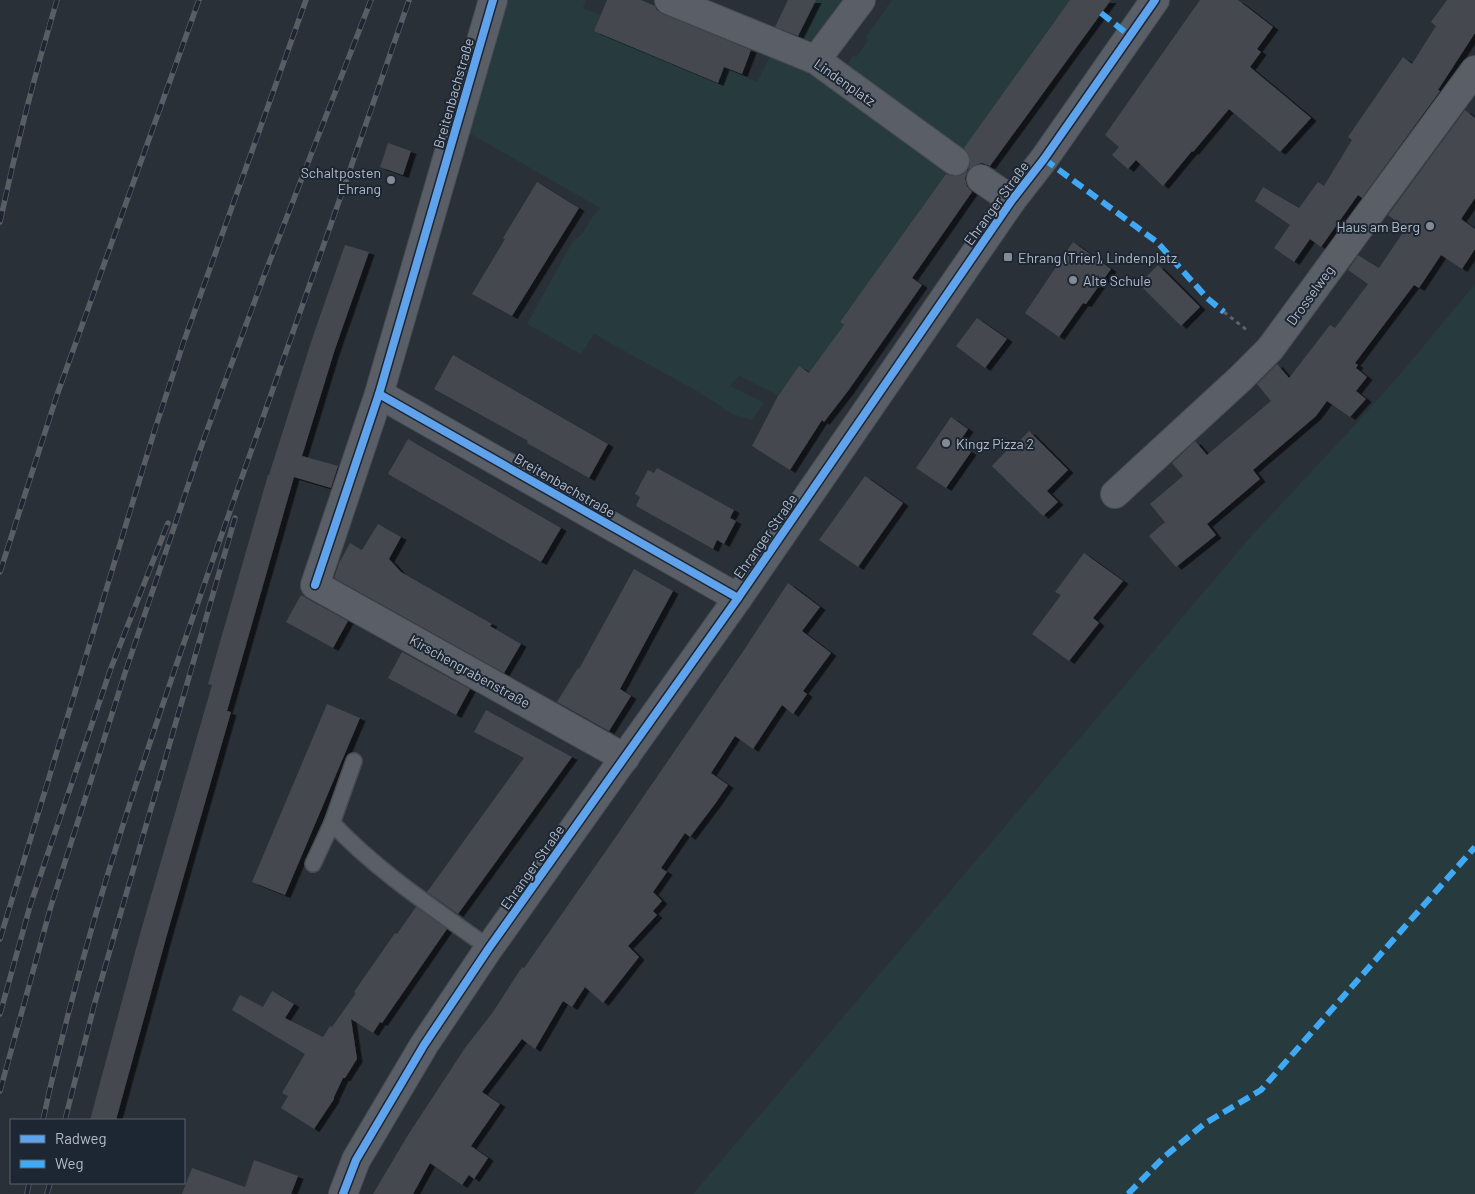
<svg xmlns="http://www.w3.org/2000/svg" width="1475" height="1194" font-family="Barlow,sans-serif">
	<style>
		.green { fill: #273a3e }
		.building { fill: #444950; filter: url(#shadow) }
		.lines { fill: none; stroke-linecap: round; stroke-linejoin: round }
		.lane-casing { stroke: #484c53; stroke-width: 18 }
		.street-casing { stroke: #484c53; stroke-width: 30 }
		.path { stroke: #5d636a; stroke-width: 3; stroke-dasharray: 4 4; stroke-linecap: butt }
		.lane { stroke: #5a5e66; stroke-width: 15 }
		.street { stroke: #5a5e66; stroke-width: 28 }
		.rail-casing { stroke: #595d64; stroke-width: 5.5 }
		.rail { stroke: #1d2633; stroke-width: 4; stroke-dasharray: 11; stroke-linecap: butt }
		.quiet { stroke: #3fa9f5; stroke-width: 6; stroke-dasharray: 12 6; stroke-linecap: butt }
		.cycleway-casing { stroke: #1d2633; stroke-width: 11 }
		.cycleway { stroke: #60a3ed; stroke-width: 8 }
		.poi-dot { fill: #848b96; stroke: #1d2633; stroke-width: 2 }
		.labels { text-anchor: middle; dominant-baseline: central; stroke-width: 4; stroke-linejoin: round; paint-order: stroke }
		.street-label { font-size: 14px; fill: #b4bcc9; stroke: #1d2633 }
		.poi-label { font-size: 14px; fill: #b4bcc9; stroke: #1d2633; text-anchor: start }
	</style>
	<defs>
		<filter id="shadow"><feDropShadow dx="5.5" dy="3" stdDeviation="0" flood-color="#0009"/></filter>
	</defs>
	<rect width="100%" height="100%" fill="#2a3038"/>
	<g class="green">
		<path d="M504 0H586L583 8 601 15 718 82 724 67 757 82 772 53 813 72 950 168 873 277 854 312 849 309 840 322 844 325 810 374 789 380 778 395 739 376 730 386 764 403 752 420 732 414 702 394 594 334 581 354 527 324 573 241 583 233 593 216 600 208 464 130Z"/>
		<path d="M816 0H854L816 40H806L796 38Z"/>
		<path d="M892 0H1070L961 153 843 70 853 56 857 57 868 40 865 38Z"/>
		<path d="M1475 284V1194H693L1253 534 1343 438 1402 372Z"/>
	</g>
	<g class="building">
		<path d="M607 0H641L655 6 657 10 663 14 751 50 742 74 724 67 718 83 594 31Z"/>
		<path d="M788 0H816L798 36 775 27Z"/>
		<path d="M1070 0H1111L990 166 982 163 975 165 968 170 965 178 967 186 972 192 912 278 922 285 848 391 824 422 822 420 790 470 752 446 778 396 799 366 809 373 844 325 840 322 946 174 953 176 961 175 968 170 970 163 969 155 964 148Z"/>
		<path d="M1200 0H1238L1273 27 1257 49 1261 52 1250 67 1311 118 1280 152 1229 109 1193 152 1192 151 1163 186 1136 160 1128 169 1112 155 1119 147 1105 135Z"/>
		<path d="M1447 0H1475V33L1438 90 1440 91 1362 198 1358 195 1321 247 1310 239 1294 262 1274 248 1290 225 1255 201 1263 187 1299 208 1318 182 1324 186 1352 140 1348 137 1403 57 1412 64 1436 26 1431 22Z"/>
		<path d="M1465 110 1475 118V198L1461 219 1475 229V249L1462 269 1441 255 1419 288 1414 285 1355 363 1358 365 1356 368 1367 377 1356 391 1366 399 1350 417 1327 401 1316 416 1253 470 1260 479 1207 524 1216 535 1176 567 1149 536 1165 522 1150 504 1183 476 1172 463 1195 441 1207 455 1271 401 1257 384 1277 364 1289 378 1330 325 1335 328 1368 284 1348 270 1358 255 1379 268 1406 228 1388 215Z"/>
		<path d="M388 143 411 151 403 175 380 167Z"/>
		<path d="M537 182 579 208 512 316 472 294 505 239 503 238Z"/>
		<path d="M1073 242 1111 269 1086 304 1083 303 1059 337 1025 313Z"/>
		<path d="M345 245 369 252 335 349 302 456 338 466 331 488 294 477 227 711 231 712 168 931 116 1120H90L140 934 212 685 208 684 268 475H269L313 336Z"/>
		<path d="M1158 265 1200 307 1181 326 1139 284Z"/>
		<path d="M977 318 1007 339 985 368 956 346Z"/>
		<path d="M453 355 608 444 589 478 527 443 528 441 434 389Z"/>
		<path d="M951 417 968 429 958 444 971 452 946 488 916 468Z"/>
		<path d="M1029 431 1068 470 1047 491 1058 502 1043 516 992 466 1009 448 1011 450Z"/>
		<path d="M408 439 561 528 541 562 388 474Z"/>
		<path d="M657 468 734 510 730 518 736 521 724 544 717 540 713 549 636 506 640 497 635 494 648 470 654 473Z"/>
		<path d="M865 476 903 503 858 567 819 540Z"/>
		<path d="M378 524 401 537 389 559 401 572 492 624 490 626 521 644 504 673 334 578 339 563 350 543 362 550Z"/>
		<path d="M1084 553 1123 581 1093 618 1099 623 1069 661 1032 634 1061 595 1055 592Z"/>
		<path d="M634 569 673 591 620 689 631 696 609 731 557 702 578 668 579 669Z"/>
		<path d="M788 583 820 607 802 631 831 653 803 691 807 694 793 714 782 705 753 749 735 736 711 773 728 785 715 804 690 837 685 833 661 868 667 872 653 892 662 901 653 911 657 915 628 946 639 957 603 1003 585 987 572 1007 563 1001 535 1049 522 1039 482 1092 500 1104 471 1146 488 1158 474 1179 469 1175 462 1185 430 1163 413 1194H373L408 1135 465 1048 493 1012 522 967 524 968 615 838 744 650Z"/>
		<path d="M301 595 348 621 333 648 286 622Z"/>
		<path d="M402 652 470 689 456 715 388 678Z"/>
		<path d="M327 704 360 718 285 895 252 882Z"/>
		<path d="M486 710 572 757 458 914 427 892 524 758 474 732Z"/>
		<path d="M416 907 447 929 382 1023 380 1022 373 1033 351 1019 357 1059 345 1078H343L334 1097V1099L314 1129 281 1108 288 1096 282 1093 305 1054 232 1010 240 995 263 1007 272 991 294 1004 285 1018 323 1037 330 1026 332 1027 356 993 354 992 395 933 397 934Z"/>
		<path d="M254 1160 298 1176 291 1194H182L192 1168 245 1187Z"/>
	</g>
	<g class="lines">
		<g class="lane-casing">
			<g id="lane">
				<path d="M332 823 354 761"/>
				<path d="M313 864 332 823C378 872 435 909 489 948"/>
			</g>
		</g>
		<g class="street-casing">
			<g id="street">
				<path d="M493 0 379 394 315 585 625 758"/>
				<path d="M669 0 816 60 955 161"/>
				<path d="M816 60 861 0"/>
				<path d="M981 179 1012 200"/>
				<path d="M379 394 738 598"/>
				<path d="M1115 494 1241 378 1270 349 1475 70"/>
				<path d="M343 1194 356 1160 424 1045 489 948 738 598 1012 200 1044 159 1155 0"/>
			</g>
		</g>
		<path class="path" d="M1224 312 1248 331"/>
		<use href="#lane" class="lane"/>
		<use href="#street" class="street"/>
		<g class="rail-casing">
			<g id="rail">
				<path d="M0 222C16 147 35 73 57 0"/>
				<path d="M0 572 57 395 199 0"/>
				<path d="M0 939 155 429 184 341 306 0"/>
				<path d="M0 1014 30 906 111 668 168 523"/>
				<path d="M0 1091 51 906 125 673 202 444 264 276 371 0"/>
				<path d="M43 1120C85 925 151 736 217 548 281 366 346 183 409 0"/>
				<path d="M65 1120 95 1002 121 912 235 518"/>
				<path d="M27 1194 29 1183"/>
				<path d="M47 1194 50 1183"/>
			</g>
		</g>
		<use href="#rail" class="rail"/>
		<g class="quiet">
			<path d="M1101 13 1130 36"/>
			<path d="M1044 159 1157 242 1207 298 1224 312"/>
			<path d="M1128 1194 1164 1157 1204 1124 1261 1090 1475 847"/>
		</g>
		<g class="cycleway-casing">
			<g id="cycleway">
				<path d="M379 394 738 598"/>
				<path d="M315 585 379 394 493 0"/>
				<path d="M343 1194 356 1160 424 1045 489 948 738 598 1012 200 1044 159 1155 0"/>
			</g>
		</g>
		<use href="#cycleway" class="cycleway"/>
	</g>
	<g class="poi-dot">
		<circle cx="391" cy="180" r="5"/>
		<circle cx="1430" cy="226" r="5"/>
		<rect x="1003" y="252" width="10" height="10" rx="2.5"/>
		<circle cx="1073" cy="280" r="5"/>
		<circle cx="946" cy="443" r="5"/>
	</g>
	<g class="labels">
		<g class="street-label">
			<text transform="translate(845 82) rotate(35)">Lindenplatz</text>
			<text transform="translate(453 93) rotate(-74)">Breitenbachstraße</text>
			<text transform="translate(996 203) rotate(-54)">Ehranger Straße</text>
			<text transform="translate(1310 295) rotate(-54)">Drosselweg</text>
			<text transform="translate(565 485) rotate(30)">Breitenbachstraße</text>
			<text transform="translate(765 536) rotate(-55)">Ehranger Straße</text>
			<text transform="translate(470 671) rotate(29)">Kirschengrabenstraße</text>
			<text transform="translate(532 867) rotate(-55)">Ehranger Straße</text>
		</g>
		<g class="poi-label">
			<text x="381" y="172" text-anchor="end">Schaltposten<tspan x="381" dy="16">Ehrang</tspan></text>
			<text x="1420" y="226" text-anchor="end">Haus am Berg</text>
			<text x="1018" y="257">Ehrang (Trier), Lindenplatz</text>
			<text x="1083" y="280">Alte Schule</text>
			<text x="956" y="443">Kingz Pizza 2</text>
		</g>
	</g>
	<rect x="10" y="1119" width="175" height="65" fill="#1d2633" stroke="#59626f"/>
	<rect x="20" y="1135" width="25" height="8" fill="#60a3ed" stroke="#59626f"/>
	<text x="55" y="1144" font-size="15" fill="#b4bcc9">Radweg</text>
	<rect x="20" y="1160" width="25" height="8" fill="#3fa9f5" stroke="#59626f"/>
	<text x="55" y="1169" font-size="15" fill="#b4bcc9">Weg</text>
</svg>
